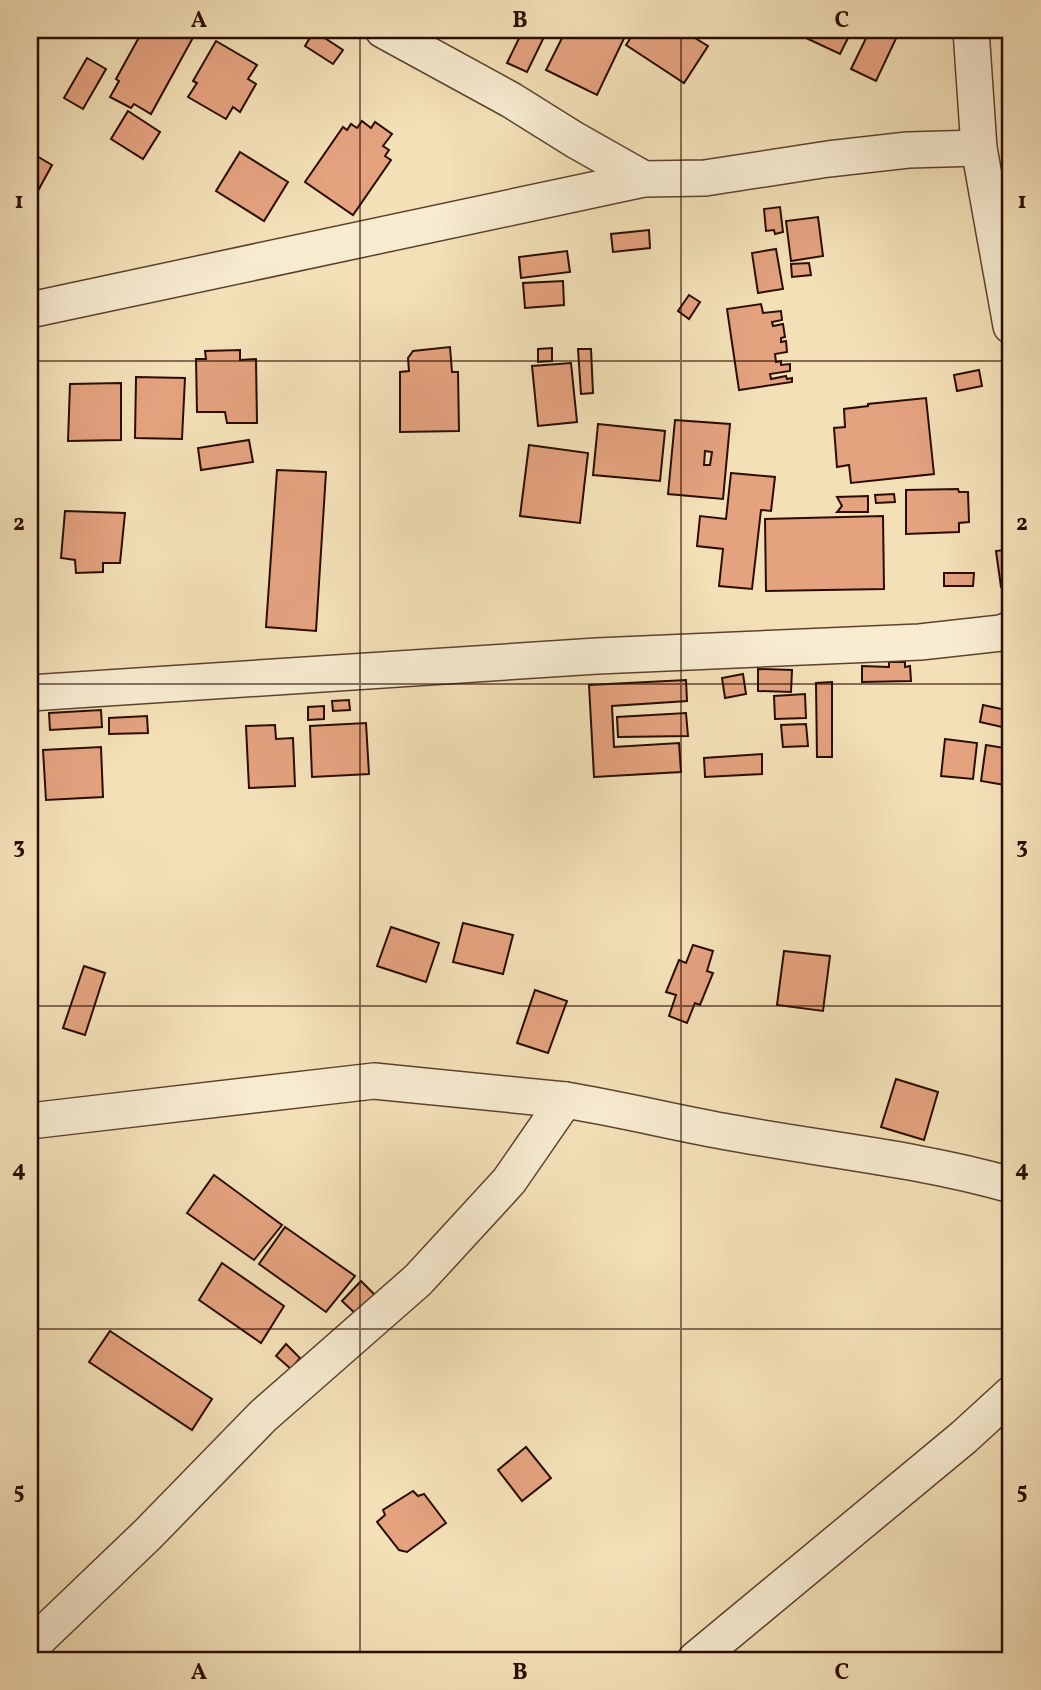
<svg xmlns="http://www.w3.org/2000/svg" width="1041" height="1690" font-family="Vollkorn,serif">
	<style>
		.building { fill: #e4a27f; stroke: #2a0d00; stroke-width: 2; fill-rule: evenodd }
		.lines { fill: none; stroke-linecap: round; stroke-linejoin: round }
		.minor-casing { stroke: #5c422e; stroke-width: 38 }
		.minor { stroke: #f7ebd0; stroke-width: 35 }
		.rail { stroke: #2a0d00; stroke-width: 5; stroke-dasharray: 12 12; stroke-linecap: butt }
		.grid { fill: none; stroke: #2a0d00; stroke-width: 2; stroke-opacity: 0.55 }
		.neatline { fill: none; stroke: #2a0d00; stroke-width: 2.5 }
		.grid-label { font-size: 23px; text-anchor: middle; font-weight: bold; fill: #2a0d00 }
	</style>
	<rect width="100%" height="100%" fill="#f3e0b7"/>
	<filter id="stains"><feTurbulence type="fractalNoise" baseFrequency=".00286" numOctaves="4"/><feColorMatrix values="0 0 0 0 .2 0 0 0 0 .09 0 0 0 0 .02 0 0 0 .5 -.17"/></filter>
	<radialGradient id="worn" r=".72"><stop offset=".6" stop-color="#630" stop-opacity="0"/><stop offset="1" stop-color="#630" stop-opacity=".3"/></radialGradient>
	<g class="building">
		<path d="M143 30H187L195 34 151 114 134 104 131 108 110 97 119 81 116 79Z"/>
		<path d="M523 30H528L544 37 527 72 507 63Z"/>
		<path d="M566 30H628L597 95 546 70Z"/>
		<path d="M636 30H682L708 46 684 83 626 45Z"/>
		<path d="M789 30H852L840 54Z"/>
		<path d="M870 30H900L876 81 851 69Z"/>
		<path d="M314 31 343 50 333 64 305 46Z"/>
		<path d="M216 41 257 65 248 79 256 84 240 112 233 107 226 119 188 97 197 83 193 81Z"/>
		<path d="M87 58 106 69 83 109 64 98Z"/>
		<path d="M128 111 160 132 143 159 111 139Z"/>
		<path d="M362 121 371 128 375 122 392 134 383 146 389 150 385 156 391 160 353 215 305 182 343 127 347 130 351 124 357 128Z"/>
		<path d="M30 152 52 165 33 200 30 199Z"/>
		<path d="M240 152 288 182 264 221 216 191Z"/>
		<path d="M780 207 783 232 775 234 774 230 766 231 764 209Z"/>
		<path d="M818 217 823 256 791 261 786 221Z"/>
		<path d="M649 230 650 248 613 252 611 234Z"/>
		<path d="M776 249 783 289 758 293 752 253Z"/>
		<path d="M567 251 570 272 521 278 519 257Z"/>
		<path d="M809 263 811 275 792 277 791 264Z"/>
		<path d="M563 281 564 305 525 308 523 283Z"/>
		<path d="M689 295 700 302 689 319 678 311Z"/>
		<path d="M761 304 763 313 781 311 782 320 772 322 773 326 783 324 785 337 781 338V342L786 341 787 352 775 354 776 362 781 361V365L790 364V371L770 374 771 379 786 376 787 379 792 378V382L739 390 727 309Z"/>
		<path d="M450 347 452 372H458L459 431 400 432V372L409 371 408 358 413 351Z"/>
		<path d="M552 348V361L538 362V349Z"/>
		<path d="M578 349H591L593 393 581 394Z"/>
		<path d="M240 350V360L256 359 257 423H227L225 412H197L196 359H206L205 351Z"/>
		<path d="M571 363 577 422 538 426 532 366Z"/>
		<path d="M979 370 982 386 957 391 954 375Z"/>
		<path d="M136 377 185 378 182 439 135 438Z"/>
		<path d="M121 383V440L68 441 70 384Z"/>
		<path d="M926 398 934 474 851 483 849 465 837 467 834 428 845 427 844 409 868 406V404Z"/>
		<path d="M675 420 730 424 723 499 668 494ZM705 451 712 452 710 465H704Z"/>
		<path d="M598 424 665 431 660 481 593 475Z"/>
		<path d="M249 440 253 462 201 470 198 448Z"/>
		<path d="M529 445 588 453 580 523 520 516Z"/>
		<path d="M277 470 326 472 316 631 266 627Z"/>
		<path d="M731 473 775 477 771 511 761 510 752 589 719 586 723 549 697 546 700 516 726 519Z"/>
		<path d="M958 489 959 492H968L969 522 959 523V532L906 534V490Z"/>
		<path d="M894 494 895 502 876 503 875 495Z"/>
		<path d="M868 496V512H837L842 506 837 497Z"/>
		<path d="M65 511 125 513 120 563H103V572L76 573 75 560 61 558Z"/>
		<path d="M883 516 884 589 766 591 765 519Z"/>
		<path d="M1011 549V593H1010L1009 586 1001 587 996 551Z"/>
		<path d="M944 573H974L973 586H944Z"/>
		<path d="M889 662H905V667L910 666 911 681 862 682V666L889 667Z"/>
		<path d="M758 669 792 670 791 692 758 691Z"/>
		<path d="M743 674 746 694 725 698 722 678Z"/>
		<path d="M686 680 687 701 612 706 614 747 679 743 681 772 594 777 589 685Z"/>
		<path d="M832 682V757H817L816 683Z"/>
		<path d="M805 694 806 718 775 719 774 696Z"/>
		<path d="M349 700 350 710 333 711 332 701Z"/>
		<path d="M983 705 1011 711V729L980 722Z"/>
		<path d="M324 706V719L308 720V707Z"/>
		<path d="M101 710 102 727 50 730 49 713Z"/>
		<path d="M686 713 688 736 618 737 617 717Z"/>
		<path d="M30 716H38L37 732 30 731Z"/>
		<path d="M147 716 148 733 109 734V718Z"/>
		<path d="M366 723 369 774 312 777 310 726Z"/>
		<path d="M806 724 808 746 783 747 781 725Z"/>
		<path d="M275 725 276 739 293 738 295 786 249 788 246 726Z"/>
		<path d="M945 739 977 743 973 779 941 776Z"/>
		<path d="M30 745 38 746 36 787H30Z"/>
		<path d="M986 745 1011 749V786L981 781Z"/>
		<path d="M101 747 103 797 46 800 43 750Z"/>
		<path d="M762 754V774L705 777 704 758Z"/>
		<path d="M463 923 513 935 503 974 453 962Z"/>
		<path d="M391 927 439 943 426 982 377 966Z"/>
		<path d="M693 945 713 951 707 971 713 973 700 1005 695 1003 687 1023 669 1016 676 995 666 992 679 960 686 963Z"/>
		<path d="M784 951 830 956 823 1011 777 1005Z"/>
		<path d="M84 966 105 973 85 1035 63 1028Z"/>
		<path d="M535 990 567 1001 548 1053 517 1043Z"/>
		<path d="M896 1079 938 1092 924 1140 881 1127Z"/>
		<path d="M214 1175 282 1225 254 1260 187 1213Z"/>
		<path d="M285 1227 355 1276 326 1312 259 1264Z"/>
		<path d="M222 1263 284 1306 261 1343 199 1300Z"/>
		<path d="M361 1281 376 1296 357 1315 342 1301Z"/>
		<path d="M110 1331 212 1399 192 1430 89 1362Z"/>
		<path d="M286 1344 300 1358 291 1369 276 1356Z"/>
		<path d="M526 1447 551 1478 522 1501 498 1470Z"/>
		<path d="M413 1491 418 1496 424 1494 446 1523 407 1552 399 1550 377 1522 385 1515 383 1510Z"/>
	</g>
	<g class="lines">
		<g class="minor-casing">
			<g id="minor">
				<path d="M383 30 511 100 575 140 644 179 705 178 828 159 908 150 979 148"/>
				<path d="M971 30 979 148 1011 326"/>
				<path d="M30 310 644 179"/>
				<path d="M30 693 597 656 920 642 1001 633 1011 629"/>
				<path d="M30 1121 374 1081 565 1100"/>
				<path d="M30 1647 148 1534 263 1416 418 1280 509 1181 565 1100C621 1109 676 1123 733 1133 826 1150 920 1159 1011 1185"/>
				<path d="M695 1660 964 1437 1011 1394"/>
			</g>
		</g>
		<use href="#minor" class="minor"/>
		<path class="rail" d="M1007 1660 1011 1658"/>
	</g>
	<path class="grid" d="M360 30V1660M681 30V1660M30 361H1011M30 684H1011M30 1006H1011M30 1329H1011"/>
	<rect width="1041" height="1690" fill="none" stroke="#f3e0b7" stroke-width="77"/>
	<rect x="38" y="38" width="964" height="1614" class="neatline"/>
	<g class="grid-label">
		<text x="199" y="27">A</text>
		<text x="520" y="27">B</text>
		<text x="842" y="27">C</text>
		<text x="19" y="208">1</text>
		<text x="1022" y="208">1</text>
		<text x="19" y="530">2</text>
		<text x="1022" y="530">2</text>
		<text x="19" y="853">3</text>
		<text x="1022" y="853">3</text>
		<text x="19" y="1176">4</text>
		<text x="1022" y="1176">4</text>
		<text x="19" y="1498">5</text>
		<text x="1022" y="1498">5</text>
		<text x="199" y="1679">A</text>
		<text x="520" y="1679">B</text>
		<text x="842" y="1679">C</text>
	</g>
	<rect width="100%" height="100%" filter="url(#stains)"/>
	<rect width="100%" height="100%" fill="url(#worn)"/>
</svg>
